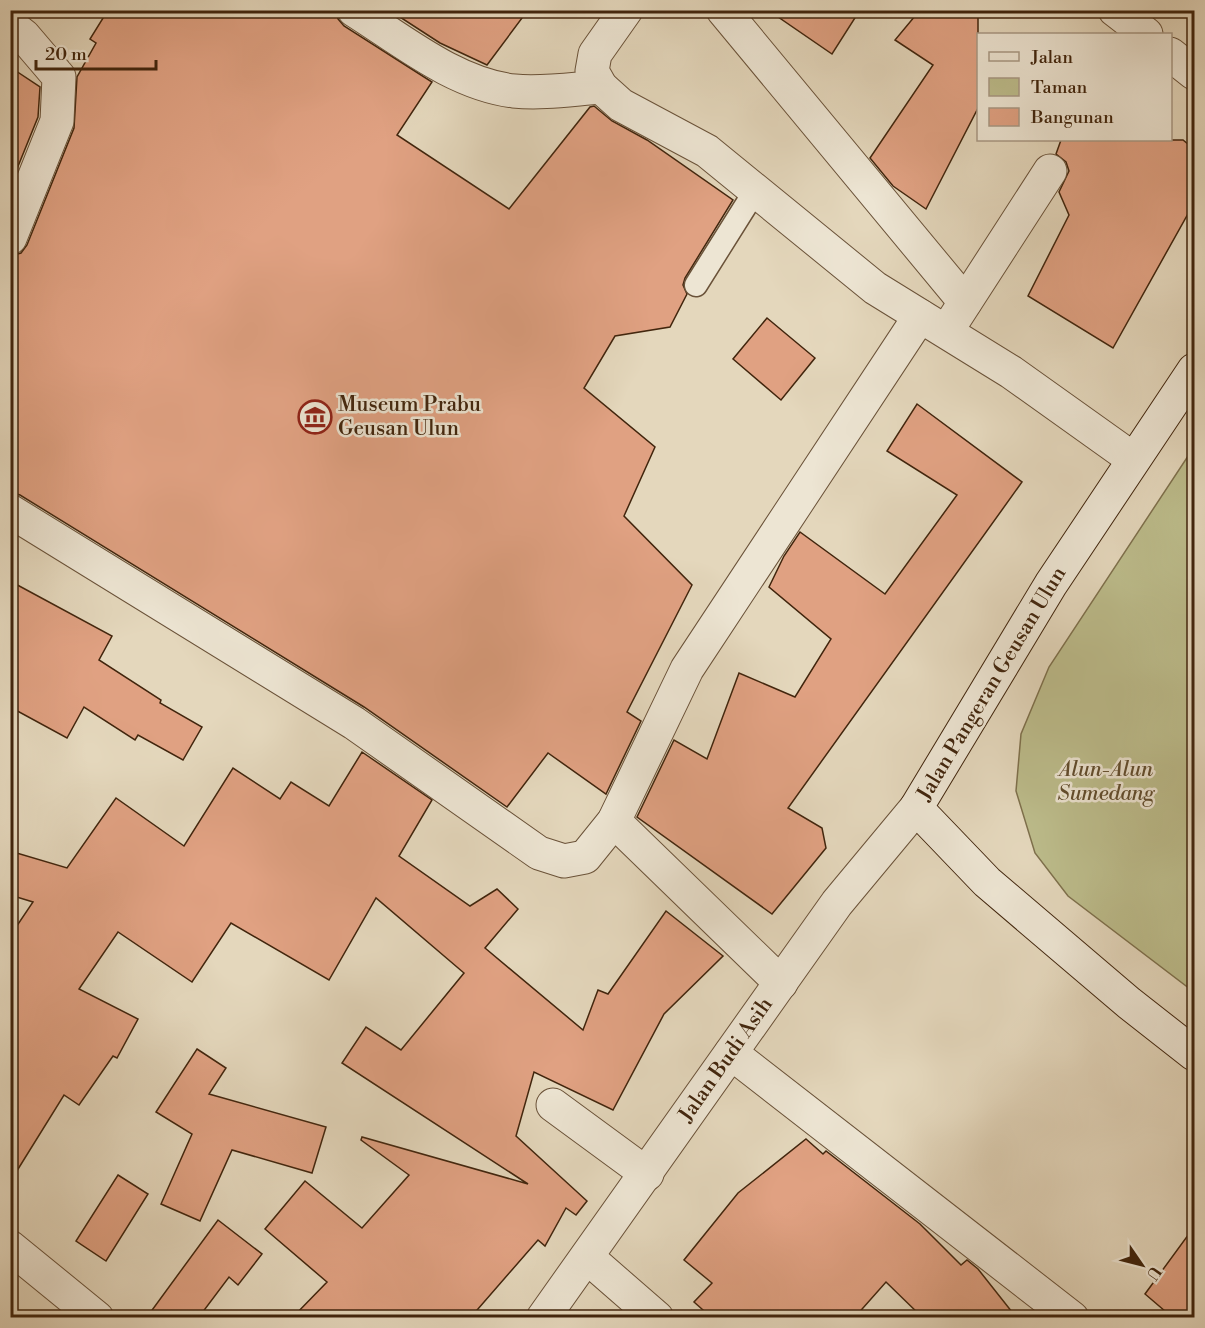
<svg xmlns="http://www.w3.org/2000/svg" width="1205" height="1328" font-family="'Libre Bodoni',serif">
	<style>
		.green { fill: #bcbc8b; stroke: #7e704c; stroke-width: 1.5 }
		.building { fill: #e0a182; stroke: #41250d; stroke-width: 1.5 }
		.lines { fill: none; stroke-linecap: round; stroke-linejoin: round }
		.service-casing { stroke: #6a5239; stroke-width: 25 }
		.minor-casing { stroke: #6a5239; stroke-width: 35 }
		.tertiary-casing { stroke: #6a5239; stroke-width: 35 }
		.secondary-casing { stroke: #41250d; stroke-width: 35 }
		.service { stroke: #ede5d3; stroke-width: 22 }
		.minor { stroke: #ede5d3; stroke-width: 33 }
		.tertiary { stroke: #ede5d3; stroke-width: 33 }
		.secondary { stroke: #ede5d3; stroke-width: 33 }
		.labels { text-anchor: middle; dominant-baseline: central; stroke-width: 5; stroke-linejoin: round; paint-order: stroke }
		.poi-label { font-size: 21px; fill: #41250d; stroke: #ede5d3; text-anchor: start }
		.street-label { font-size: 21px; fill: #41250d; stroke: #ede5d3 }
		.park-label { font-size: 21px; font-style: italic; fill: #604b2c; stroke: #ede5d3 }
	</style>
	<rect width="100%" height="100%" fill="#e4d7bc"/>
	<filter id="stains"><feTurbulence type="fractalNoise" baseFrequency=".00333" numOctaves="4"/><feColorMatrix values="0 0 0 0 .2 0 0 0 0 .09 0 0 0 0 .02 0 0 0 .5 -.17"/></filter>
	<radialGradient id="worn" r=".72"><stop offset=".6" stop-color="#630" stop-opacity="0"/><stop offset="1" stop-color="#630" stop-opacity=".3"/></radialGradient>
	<path class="green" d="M1194 447V992L1068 896 1035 853 1016 791 1021 734 1049 667Z"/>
	<g class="building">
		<path d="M108 10H336L338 19 344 26 432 82 397 135 509 209 590 107 594 106 612 121 647 140 733 200 685 278 683 285 687 294 670 327 615 336 584 388 655 447 624 516 692 585 627 712 641 721 606 794 548 753 507 807 364 707 20 495 10 492V256L21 253 27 245 74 128 77 77 96 43 90 39Z"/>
		<path d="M389 10H528L487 65 440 43Z"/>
		<path d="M768 10H860L832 54Z"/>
		<path d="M920 10H978V108L926 209 893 186 870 158 933 65 895 40Z"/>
		<path d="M10 67 40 87 38 117 10 186Z"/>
		<path d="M1061 140H1183L1194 149V203L1113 348 1028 296 1069 215 1059 192 1069 171 1066 162 1056 154Z"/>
		<path d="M767 318 815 358 781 400 733 359Z"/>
		<path d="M917 404 1022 482 788 808 822 828 826 848 772 914 637 817 674 740 707 759 739 673 795 697 831 639 769 587 784 556 800 532 885 594 957 495 887 451Z"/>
		<path d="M10 581 112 636 99 660 161 700 160 703 202 727 183 760 138 735 135 740 84 707 67 738 10 707Z"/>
		<path d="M362 752 432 800 399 856 470 906 497 889 518 909 485 948 583 1030 598 990 608 994 666 911 723 956 664 1014 613 1110 534 1072 516 1136 587 1201 576 1215 566 1208 545 1246 538 1240 471 1317H293L327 1282 265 1229 305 1181 362 1228 409 1175 361 1140 362 1137 528 1184 342 1063 366 1027 401 1050 464 973 376 898 329 980 231 923 192 982 118 932 79 989 138 1019 117 1058 113 1056 79 1105 64 1095 10 1182V936L33 902 10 895V851L67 868 116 798 184 846 233 768 280 799 291 782 329 806Z"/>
		<path d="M197 1049 226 1068 209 1094 326 1127 312 1173 232 1150 200 1221 161 1204 192 1134 156 1112Z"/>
		<path d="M806 1139 823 1154 826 1151 920 1224 961 1265 967 1260 978 1269 1016 1317H922L886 1282 855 1317H711L694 1302 712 1283 684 1260 738 1193Z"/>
		<path d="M118 1175 148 1194 106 1261 76 1241Z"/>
		<path d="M218 1220 262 1254 238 1285 229 1277 199 1317H147Z"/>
		<path d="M1194 1227V1317H1172L1145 1294Z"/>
	</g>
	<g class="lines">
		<g class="service-casing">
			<path id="service" d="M696 285 755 191"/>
		</g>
		<g class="minor-casing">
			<g id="minor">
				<path d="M354 10C403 41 455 84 514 91 542 94 573 89 601 87"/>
				<path d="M626 10 595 54 592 71 601 87 621 105 707 151 875 288 1011 372 1133 459"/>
				<path d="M723 10 965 302"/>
				<path d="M1115 10 1146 34"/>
				<path d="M10 25 24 36 59 77 57 121 10 238"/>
				<path d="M1170 54 1194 73"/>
				<path d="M955 318 1050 171"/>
				<path d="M10 511 354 723 539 853 564 861 585 857 614 821 687 669 920 316"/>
				<path d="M614 821 781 983"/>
				<path d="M731 1053 1072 1318"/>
				<path d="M553 1105 647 1174"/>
				<path d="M587 1257 657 1318"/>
			</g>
		</g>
		<g class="tertiary-casing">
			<g id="tertiary">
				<path d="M10 1247 97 1318"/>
				<path d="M543 1318 837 903 916 808"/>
			</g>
		</g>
		<g class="secondary-casing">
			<path id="secondary" d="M1194 370 1051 584 916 808 987 882 1129 1003 1194 1054"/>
		</g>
		<use href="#service" class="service"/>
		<use href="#minor" class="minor"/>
		<use href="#tertiary" class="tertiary"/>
		<use href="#secondary" class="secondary"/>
	</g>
	<defs>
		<g id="museum-ring" transform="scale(1.725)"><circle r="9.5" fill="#ede5d3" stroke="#8f2418" stroke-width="1.5"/><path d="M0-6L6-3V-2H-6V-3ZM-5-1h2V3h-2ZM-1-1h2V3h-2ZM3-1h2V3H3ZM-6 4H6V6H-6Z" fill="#8f2418"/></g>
	</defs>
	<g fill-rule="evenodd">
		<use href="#museum-ring" x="315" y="417"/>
	</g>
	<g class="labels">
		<g class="poi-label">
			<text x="338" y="405">Museum Prabu<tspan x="338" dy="24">Geusan Ulun</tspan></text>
		</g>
		<g class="street-label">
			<text transform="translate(992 684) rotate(-59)">Jalan Pangeran Geusan Ulun</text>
			<text transform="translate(726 1060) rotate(-55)">Jalan Budi Asih</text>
		</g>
		<g class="park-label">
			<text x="1106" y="770">Alun-Alun<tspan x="1106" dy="24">Sumedang</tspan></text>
		</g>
	</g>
	<rect width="1205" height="1328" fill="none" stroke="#e4d7bc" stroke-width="36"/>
	<rect x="12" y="12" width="1181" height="1304" fill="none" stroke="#41250d" stroke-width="3"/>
	<rect x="18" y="18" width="1169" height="1292" fill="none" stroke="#41250d" stroke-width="1.5"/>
	<rect x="977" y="33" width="195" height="108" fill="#ede5d3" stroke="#a89884" stroke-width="1.5"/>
	<rect x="989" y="52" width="30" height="9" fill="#ede5d3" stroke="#a89884" stroke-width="1.5"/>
	<text x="1031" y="63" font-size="18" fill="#41250d">Jalan</text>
	<rect x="989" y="78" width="30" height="18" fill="#bcbc8b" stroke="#a89884" stroke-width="1.5"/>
	<text x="1031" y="93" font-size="18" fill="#41250d">Taman</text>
	<rect x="989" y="108" width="30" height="18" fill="#e0a182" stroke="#a89884" stroke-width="1.5"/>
	<text x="1031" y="123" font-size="18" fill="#41250d">Bangunan</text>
	<g transform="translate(1142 1265) rotate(125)" stroke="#ede5d3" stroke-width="4.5" paint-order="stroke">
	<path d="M0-4.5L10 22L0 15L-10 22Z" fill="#41250d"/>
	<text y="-9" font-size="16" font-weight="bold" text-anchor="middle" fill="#41250d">U</text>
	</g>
	<path d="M36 60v9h120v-9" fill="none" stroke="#41250d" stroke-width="3"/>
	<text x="45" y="60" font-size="18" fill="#41250d" stroke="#ede5d3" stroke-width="4.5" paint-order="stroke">20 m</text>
	<rect width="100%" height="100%" filter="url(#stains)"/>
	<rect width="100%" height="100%" fill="url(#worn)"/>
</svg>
